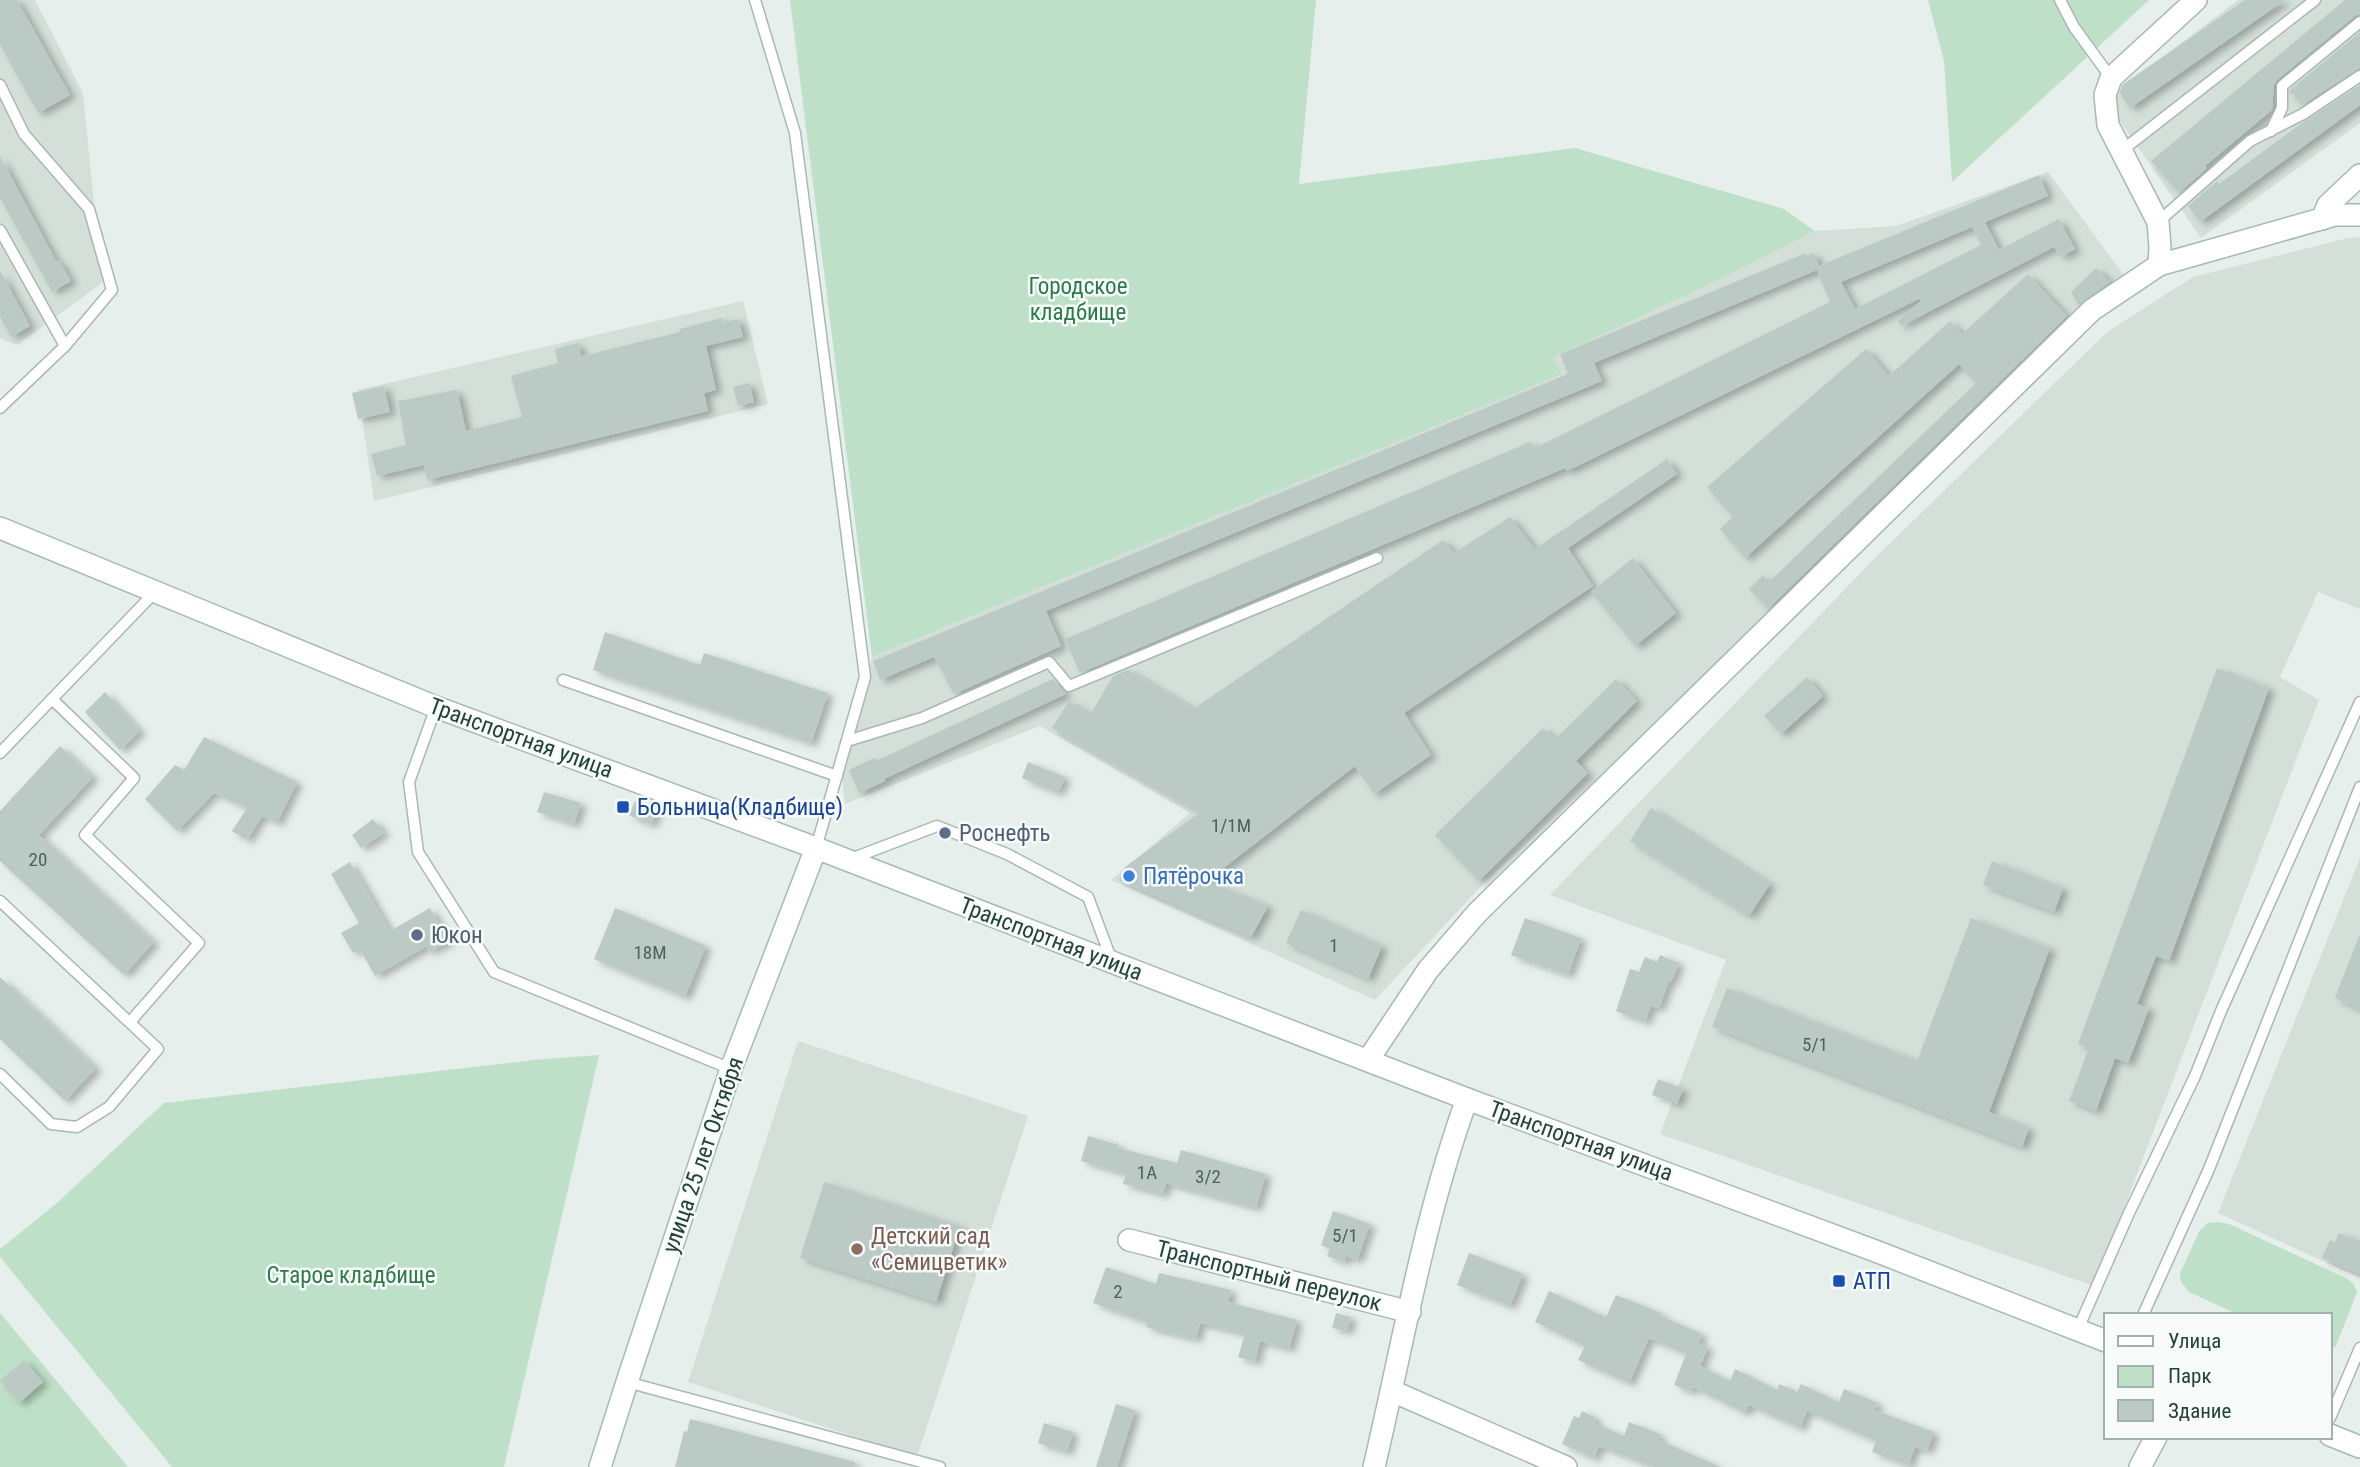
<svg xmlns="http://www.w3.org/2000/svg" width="2360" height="1467" font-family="'Roboto Condensed',sans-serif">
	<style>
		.built { fill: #d4dfda }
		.green { fill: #bfe0c8 }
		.building { fill: #bbcac4; fill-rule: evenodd; filter: url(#shadow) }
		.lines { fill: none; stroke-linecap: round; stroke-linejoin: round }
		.lane-casing { stroke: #a8b8b2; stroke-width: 13 }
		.street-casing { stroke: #a8b8b2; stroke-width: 24 }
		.secondary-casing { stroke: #a4bbb3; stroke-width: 24 }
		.lane { stroke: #fff; stroke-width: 10 }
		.street { stroke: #fff; stroke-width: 21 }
		.secondary { stroke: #fff; stroke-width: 21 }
		.transit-dot { fill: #1a4fb4; stroke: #f7fbf9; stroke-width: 2.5 }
		.service-dot { fill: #5c6f8a; stroke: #f7fbf9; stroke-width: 2.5 }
		.shop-dot { fill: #3f7fe0; stroke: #f7fbf9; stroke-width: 2.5 }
		.education-dot { fill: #8d6e63; stroke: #f7fbf9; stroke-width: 2.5 }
		.labels { text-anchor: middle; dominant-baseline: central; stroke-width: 5; stroke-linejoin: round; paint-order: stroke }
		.number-label { font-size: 19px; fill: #4a645c }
		.park-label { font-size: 23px; fill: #2d7a4b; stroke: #f7fbf9 }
		.street-label { font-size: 23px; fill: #24423a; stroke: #f7fbf9 }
		.transit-label { font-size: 23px; fill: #164399; stroke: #f7fbf9; text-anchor: start }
		.service-label { font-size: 23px; fill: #4e5e75; stroke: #f7fbf9; text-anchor: start }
		.shop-label { font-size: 23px; fill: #366cbe; stroke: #f7fbf9; text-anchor: start }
		.education-label { font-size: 23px; fill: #785e54; stroke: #f7fbf9; text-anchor: start }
	</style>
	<defs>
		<filter id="shadow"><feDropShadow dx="6" dy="3.5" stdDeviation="3.5" flood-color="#0004"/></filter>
	</defs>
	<rect width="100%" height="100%" fill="#e6efeb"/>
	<g class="built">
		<path d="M0 0H35L83 93 102 283 17 345 0 338Z"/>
		<path d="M2238 0H2360V123L2201 238 2115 114 2114 94Z"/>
		<path d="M2048 172 2131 285 1484 883 1375 1000 1111 880 1190 813 1040 726 845 804 842 776 872 657 1560 374 1554 357 1721 279 1815 231 1896 226Z"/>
		<path d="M2360 237V609L2318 592 2280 677 2319 700 2094 1286 1660 1134 1726 960 1550 895 1875 558 2107 332 2193 277 2348 238Z"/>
		<path d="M743 301 768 404 374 501 358 390Z"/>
		<path d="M2360 858V1278L2218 1213Z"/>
		<path d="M798 1041 1028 1116 917 1457 688 1382Z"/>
	</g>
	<g class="green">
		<path d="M790 0H1316L1299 184 1575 148 1784 209 1815 231 1721 279 1554 357 1561 374 872 657Z"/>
		<path d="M1928 0H2149L1952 182 1944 61Z"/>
		<path d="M599 1055 504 1467H172L0 1257V1249L57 1203 164 1103 534 1060Z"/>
		<path d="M2217 1222 2229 1224 2346 1278 2354 1284 2357 1292 2336 1346 2330 1349V1315H2239L2189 1292 2181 1282 2180 1273 2200 1230 2208 1223Z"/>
		<path d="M0 1313 128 1467H0Z"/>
	</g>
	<g class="building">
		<path d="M0 0H17L70 95 38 113 0 45Z"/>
		<path d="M2245 0H2285L2130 108 2120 93 2122 85Z"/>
		<path d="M2345 0H2360V14L2355 16 2277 80 2274 85 2272 110 2205 166 2207 168 2179 193 2176 190 2151 161Z"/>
		<path d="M2360 32V68L2302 105 2292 93 2290 96V90Z"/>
		<path d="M2360 85V105L2200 222 2188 206 2217 181 2219 184 2299 125Z"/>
		<path d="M0 156 56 261 59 260 71 281 52 292 0 198Z"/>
		<path d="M2039 175 2048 196 1985 222 1999 250 2059 219 2075 249 2061 257 2054 247 1901 326 1898 321 1921 301 1919 299 1567 471 1565 468 1080 673 1065 639 1530 442 1535 448 1830 302 1817 270 1594 363 1602 381 1046 611 1061 646 954 694 934 657 880 680 873 661 1568 374 1560 354 1806 253 1807 256 1814 253 1819 266ZM1972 227 1981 245 1855 309 1841 282Z"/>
		<path d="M2096 268 2110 282 2078 305 2071 292Z"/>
		<path d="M0 271 30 326 11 337 0 317Z"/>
		<path d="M2028 274 2067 316 1768 609 1749 589 1763 575 1769 582 1976 383 1959 364 1745 558 1720 529 1733 517 1707 487 1866 349 1889 376 1950 321 1962 334Z"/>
		<path d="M722 318 723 323 738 319 743 337 706 346 716 390 704 393 708 411 427 480 424 465 377 476 371 454 406 445 398 401 457 390 466 431 522 417 511 376 558 363 555 349 578 343 581 356 591 354 680 332V329Z"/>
		<path d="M749 383 754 402 738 406 733 387Z"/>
		<path d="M384 386 390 412 358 419 352 393Z"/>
		<path d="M1667 459 1677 474 1568 548 1593 586 1404 713 1431 755 1374 794 1355 766 1207 881 1268 906 1251 937 1119 880 1125 867 1200 812 1052 728 1069 701 1090 715 1113 676 1128 670 1193 709 1443 540 1454 553 1510 517 1535 549Z"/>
		<path d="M1633 558 1676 613 1635 646 1591 592Z"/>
		<path d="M605 632 700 665 704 653 828 693 811 743 593 670Z"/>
		<path d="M2217 668 2269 688 2169 961 2156 956 2137 1004 2149 1008 2128 1063 2115 1058 2096 1111 2069 1101 2089 1048 2078 1044Z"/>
		<path d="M1807 677 1823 696 1781 734 1764 716Z"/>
		<path d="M1053 679 1066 694 884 779 885 781 859 793 849 770 874 758 876 761Z"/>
		<path d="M1616 679 1637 701 1576 761 1588 773 1479 881 1435 835 1543 728 1555 739Z"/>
		<path d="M105 692 140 731 120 750 85 712Z"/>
		<path d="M204 737 297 782 277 823 262 816 247 840 232 831 247 808 214 793 177 831 145 799 175 765 184 770Z"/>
		<path d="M60 746 93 777 39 835 154 942 124 975 0 861V811Z"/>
		<path d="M1028 762 1065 777 1058 793 1022 778Z"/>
		<path d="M544 792 581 803 574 824 537 812Z"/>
		<path d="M635 801 657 810 651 825 629 815Z"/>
		<path d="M1651 808 1770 884 1749 916 1630 841Z"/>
		<path d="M373 819 384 833 361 848 352 835Z"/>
		<path d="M1992 861 2063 888 2054 912 1983 885Z"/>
		<path d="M350 862 390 931 430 908 449 941 429 952 427 946 375 976 360 949 353 953 341 933 359 923 331 874Z"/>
		<path d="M615 908 706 946 685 997 594 959Z"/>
		<path d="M1301 910 1382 946 1368 979 1286 943Z"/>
		<path d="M1525 918 1581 938 1568 975 1511 955Z"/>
		<path d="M1971 918 2050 948 1989 1112 2029 1128 2022 1147 1712 1027 1727 988 1917 1061Z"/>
		<path d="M2359 936 2360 937V1009L2335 998Z"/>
		<path d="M1660 955 1679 963 1671 982 1669 981 1659 1008 1651 1006 1645 1022 1616 1011 1630 969 1639 972 1645 957 1657 962Z"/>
		<path d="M0 977 96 1068 65 1101 0 1039Z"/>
		<path d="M1658 1079 1683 1089 1677 1104 1652 1095Z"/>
		<path d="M1088 1136 1119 1145 1118 1148 1177 1163 1181 1150 1266 1174 1256 1208 1166 1183 1163 1194 1123 1184 1126 1174 1081 1161Z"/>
		<path d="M824 1182 960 1226 936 1302 800 1258Z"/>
		<path d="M1333 1211 1370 1224 1357 1260 1346 1256 1344 1262 1327 1256 1330 1249 1321 1245Z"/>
		<path d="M2339 1233 2360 1242V1274L2322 1258 2330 1240 2335 1242Z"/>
		<path d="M1469 1253 1523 1274 1510 1306 1457 1285Z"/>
		<path d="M1106 1267 1156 1284 1159 1273 1231 1290 1228 1302 1297 1320 1289 1349 1260 1341 1255 1362 1238 1357 1245 1334 1200 1323 1196 1339 1146 1327 1147 1322 1093 1303Z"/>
		<path d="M1549 1291 1606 1317 1616 1295 1661 1313 1659 1315 1702 1334 1698 1343 1708 1347 1700 1366 1730 1381 1735 1369 1777 1390 1779 1384 1797 1392 1801 1384 1839 1402 1844 1389 1878 1403 1874 1410 1934 1432 1927 1451 1915 1447 1908 1465 1872 1452 1876 1441 1807 1411 1800 1428 1749 1405 1745 1413 1693 1387 1691 1392 1674 1385 1686 1354 1649 1338 1629 1383 1578 1360 1585 1346 1535 1322Z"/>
		<path d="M1336 1313 1351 1317 1347 1331 1332 1328Z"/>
		<path d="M24 1360 43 1382 19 1403 0 1381Z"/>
		<path d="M1116 1404 1135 1410 1117 1467H1096Z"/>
		<path d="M1582 1411 1596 1418 1594 1423 1624 1436 1629 1422 1660 1434 1658 1440 1721 1467H1654L1599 1446 1594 1458 1562 1444 1574 1416 1579 1418Z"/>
		<path d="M690 1419 855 1462 854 1467H675L684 1431 687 1432Z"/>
		<path d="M1044 1423 1073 1432 1067 1452 1038 1443Z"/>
	</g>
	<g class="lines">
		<g class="lane-casing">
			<g id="lane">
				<path d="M755 0 795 133 865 677 816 848"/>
				<path d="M2060 0 2074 27 2111 78"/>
				<path d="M0 85 24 134 89 209 112 290 65 346 0 408"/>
				<path d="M2271 131 2282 108V86L2360 22"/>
				<path d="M2120 152 2315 0"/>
				<path d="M2158 222 2250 141 2303 114 2360 76"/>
				<path d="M0 230 65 346"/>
				<path d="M563 680 837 776"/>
				<path d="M53 700 134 778 85 835 199 943 130 1022"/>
				<path d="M436 707 409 782 418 852 494 972 731 1069"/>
				<path d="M847 741 922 718 1049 662 1069 686 1377 558"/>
				<path d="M0 753 156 591"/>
				<path d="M848 860 937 826 1007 854 1088 897 1112 961"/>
				<path d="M0 901 158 1049 109 1107 77 1127 51 1124 0 1074"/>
				<path d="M2143 1315 2209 1169 2360 787"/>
				<path d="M2078 1329 2129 1213 2195 1076 2221 1011 2360 702"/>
				<path d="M627 1382 940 1467"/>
				<path d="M2330 1418 2360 1348"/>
			</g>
		</g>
		<g class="street-casing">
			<g id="street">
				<path d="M2322 219 2328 205 2360 175"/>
				<path d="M2159 265 2160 247 2158 222 2108 125 2105 95 2111 78 2196 0"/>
				<path d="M1368 1060 1428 970 1477 913 2092 310 2159 265 2335 215H2360"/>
				<path d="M1129 1240 1410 1312"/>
				<path d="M1392 1391 1566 1467"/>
				<path d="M1374 1467C1403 1344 1424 1217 1467 1099"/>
				<path d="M2140 1467 2156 1437"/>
			</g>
		</g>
		<g class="secondary-casing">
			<g id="secondary">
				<path d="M0 528 436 707 816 848 1467 1099 1878 1252 2106 1341"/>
				<path d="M2330 1435 2360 1447"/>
				<path d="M600 1467 627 1382 731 1069 816 848"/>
			</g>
		</g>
		<use href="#lane" class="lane"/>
		<use href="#street" class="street"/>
		<use href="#secondary" class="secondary"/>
	</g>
	<g class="transit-dot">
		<rect x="616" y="800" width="14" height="14" rx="3.5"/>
		<rect x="1832" y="1274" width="14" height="14" rx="3.5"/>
	</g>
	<g class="service-dot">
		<circle cx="945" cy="833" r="7"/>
		<circle cx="417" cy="935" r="7"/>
	</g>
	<circle class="shop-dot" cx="1129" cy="876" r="7"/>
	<circle class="education-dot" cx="857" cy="1249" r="7"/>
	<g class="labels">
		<g class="number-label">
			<text x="1231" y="825">1/1М</text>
			<text x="38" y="859">20</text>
			<text x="1334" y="945">1</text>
			<text x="650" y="952">18М</text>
			<text x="1815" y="1044">5/1</text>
			<text x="1147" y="1172">1А</text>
			<text x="1208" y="1176">3/2</text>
			<text x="1345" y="1235">5/1</text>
			<text x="1118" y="1291">2</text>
		</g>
		<g class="park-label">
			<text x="1078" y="286">Городское<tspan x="1078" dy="26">кладбище</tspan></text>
			<text x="351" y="1275">Старое кладбище</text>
		</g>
		<g class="street-label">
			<text transform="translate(521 738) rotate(20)">Транспортная улица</text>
			<text transform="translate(1051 939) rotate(21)">Транспортная улица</text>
			<text transform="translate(1581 1141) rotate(20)">Транспортная улица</text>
			<text transform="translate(703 1155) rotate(-71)">улица 25 лет Октября</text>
			<text transform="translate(1269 1276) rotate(14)">Транспортный переулок</text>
		</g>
		<g class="transit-label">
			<text x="637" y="807">Больница(Кладбище)</text>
			<text x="1853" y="1281">АТП</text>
		</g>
		<g class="service-label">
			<text x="959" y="833">Роснефть</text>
			<text x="431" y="935">Юкон</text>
		</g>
		<g class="shop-label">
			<text x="1143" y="876">Пятёрочка</text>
		</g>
		<g class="education-label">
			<text x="871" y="1236">Детский сад<tspan x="871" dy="26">«Семицветик»</tspan></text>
		</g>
	</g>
	<rect x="2104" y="1313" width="228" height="126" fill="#f7fbf9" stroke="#a3b1ad" stroke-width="2"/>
	<rect x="2118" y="1336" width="35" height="10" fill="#ffffff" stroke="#a3b1ad" stroke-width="2"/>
	<text x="2168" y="1348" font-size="21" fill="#24423a">Улица</text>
	<rect x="2118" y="1366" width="35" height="21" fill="#bfe0c8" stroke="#a3b1ad" stroke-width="2"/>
	<text x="2168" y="1383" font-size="21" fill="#24423a">Парк</text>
	<rect x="2118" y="1400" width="35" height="21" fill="#bbcac4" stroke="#a3b1ad" stroke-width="2"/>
	<text x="2168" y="1418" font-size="21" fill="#24423a">Здание</text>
</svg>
